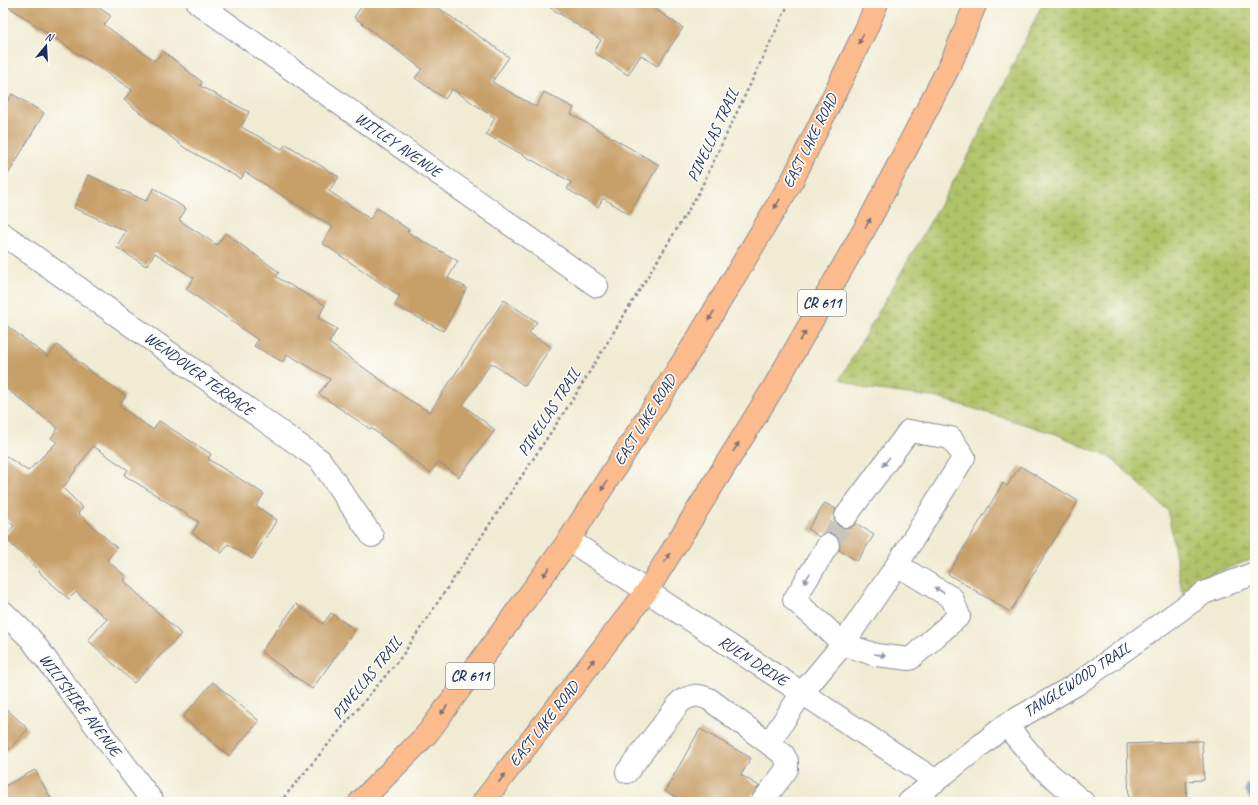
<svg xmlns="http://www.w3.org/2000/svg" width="1258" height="805" font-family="Caveat,sans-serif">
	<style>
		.wetland { fill: url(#wetland-marsh); stroke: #667962 }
		.water { fill: url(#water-rules); stroke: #43689b }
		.building { fill: #c79f68 }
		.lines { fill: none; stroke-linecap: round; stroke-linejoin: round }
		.minor-tunnel { stroke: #c5c5bb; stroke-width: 22; stroke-dasharray: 22 11; stroke-linecap: butt }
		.minor-casing { stroke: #868d98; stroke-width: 24 }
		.major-casing { stroke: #868d98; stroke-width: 24 }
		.path { stroke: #868d98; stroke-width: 2.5; stroke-dasharray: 3 3; stroke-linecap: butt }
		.minor { stroke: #fff; stroke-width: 22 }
		.major { stroke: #fbbb8d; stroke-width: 22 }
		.oneway { fill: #806e73 }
		.oneway2 { fill: #8d97ae }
		.labels { text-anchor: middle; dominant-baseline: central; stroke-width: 3.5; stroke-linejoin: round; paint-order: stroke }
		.shield { fill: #fdfcf7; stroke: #5f6c8c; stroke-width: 1 }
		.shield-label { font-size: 15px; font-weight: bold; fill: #1b2f5e }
		.street-label { font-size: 16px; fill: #1b2f5e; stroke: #fdfcf7 }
	</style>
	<defs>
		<pattern id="wetland-marsh" width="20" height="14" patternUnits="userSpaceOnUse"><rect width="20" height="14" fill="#b1c367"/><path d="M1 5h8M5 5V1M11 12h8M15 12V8" fill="none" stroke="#8f9f58"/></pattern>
		<pattern id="water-rules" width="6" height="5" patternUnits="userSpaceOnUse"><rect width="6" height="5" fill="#6ba1d8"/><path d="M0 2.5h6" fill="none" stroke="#5784b2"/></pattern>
	</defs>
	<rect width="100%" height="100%" fill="#fdfcf7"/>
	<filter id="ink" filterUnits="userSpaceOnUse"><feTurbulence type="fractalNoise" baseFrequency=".025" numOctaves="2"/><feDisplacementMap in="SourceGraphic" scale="8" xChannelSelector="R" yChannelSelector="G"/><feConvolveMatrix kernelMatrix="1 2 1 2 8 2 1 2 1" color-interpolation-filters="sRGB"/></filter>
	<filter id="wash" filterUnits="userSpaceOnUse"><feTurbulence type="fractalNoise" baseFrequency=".012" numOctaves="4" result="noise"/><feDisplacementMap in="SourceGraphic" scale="16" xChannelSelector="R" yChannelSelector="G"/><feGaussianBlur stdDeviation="0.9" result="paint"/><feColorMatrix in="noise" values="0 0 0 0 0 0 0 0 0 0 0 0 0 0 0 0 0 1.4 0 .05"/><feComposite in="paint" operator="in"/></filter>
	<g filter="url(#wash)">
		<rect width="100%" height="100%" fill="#f0ebd2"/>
		<path class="wetland" d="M1043 3H1255V558L1204 577 1182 592 1168 511 1113 459 1056 434 939 398 863 388 840 379 971 151Z"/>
		<path class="water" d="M1255 769V802H1252L1245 790Z"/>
		<g id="blocks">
			<g class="building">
				<path d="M3 3H92L111 16 104 25 155 61 163 51 202 82 200 86 249 112 241 127 282 149 286 144 339 177 329 191 370 219 377 208 409 230 407 232 458 261 448 278 467 288 443 331 395 305 400 296 322 243 333 227 245 172 241 179 185 148 124 100 132 90Z"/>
				<path d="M364 3H431L509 57 492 82 536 107 544 92 574 108 571 114 659 165 629 214 603 198 598 207 567 189 571 182 486 134 495 118 452 89 445 99 415 78 422 69 354 17Z"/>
				<path d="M543 3H646L683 28 657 66 641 55 628 75 594 52 601 40Z"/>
				<path d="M12 94 44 113 3 183V108Z"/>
				<path d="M88 175 146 201 154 188 186 209 179 220 217 245 225 233 279 272 276 277 325 305 318 318 337 329 329 343 406 398 430 412 504 300 537 322 529 333 551 347 525 386 491 363 463 405 495 430 459 477 438 462 430 473 371 428 370 429 319 394 330 379 287 354 283 362 254 346 258 340 186 289 194 278 155 253 146 266 116 247 126 231 74 208Z"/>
				<path d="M3 323 48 357 57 345 87 368V369L126 396 119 406 153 430 159 421 211 454 208 459 264 494 256 506 277 520 252 559 228 544 222 553 192 533 199 522 124 475 128 470 93 446 63 488 83 508 78 513 117 548 107 560 126 577 123 580 181 634 134 683 88 640 107 619 76 592 69 599 41 574V573L4 537 14 526 3 516V454L28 471 57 442 51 438 58 428 3 386Z"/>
				<path d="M1020 466 1078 501 1010 612 948 574 1003 483 1007 486Z"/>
				<path d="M825 503 836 509 834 515V521L839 526 845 528H851L856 523 874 535 857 561 839 550 840 545 839 539 835 535 828 533 822 534 819 537 808 529Z"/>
				<path d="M296 604 323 624 331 613 355 630 312 689 261 652Z"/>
				<path d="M213 682 259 721 229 756 183 717Z"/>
				<path d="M3 706 28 729 3 756Z"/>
				<path d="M700 729 751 758 741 775 759 786 752 795 750 802H685L665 791Z"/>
				<path d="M1202 741 1204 780 1186 781 1187 802H1129L1127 744Z"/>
				<path d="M35 770 53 802H3V787Z"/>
			</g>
		</g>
	</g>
	<g filter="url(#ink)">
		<use href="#blocks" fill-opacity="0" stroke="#868d98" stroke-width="1"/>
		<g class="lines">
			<path class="minor-tunnel" d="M828 545 846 516"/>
			<g class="minor-casing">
				<g id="minor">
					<path d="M198 3 597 286"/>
					<path d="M3 234 320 460 372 536"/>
					<path d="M569 540 936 781"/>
					<path d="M828 545 794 600 822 624 843 644 876 655 910 659 959 616 952 598 897 565"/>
					<path d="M3 612 30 638 153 802"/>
					<path d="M1006 725 1041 767 1083 802"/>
					<path d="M769 743 802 693 843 644 897 565 964 457 951 438 909 431 846 516"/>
					<path d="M627 772 681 701C693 695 696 694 709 699L783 754 787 761V769L762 802"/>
					<path d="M909 802 1006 725 1077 684 1204 593 1255 573"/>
				</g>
			</g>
			<g class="major-casing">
				<g id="major">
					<path d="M360 802 427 734 569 540 698 338 793 179 867 27 877 3"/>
					<path d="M483 802 647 591 775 385 869 221 951 63 976 3"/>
				</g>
			</g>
			<path class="path" d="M280 802 402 656 573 399 698 194 789 3"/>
			<use href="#minor" class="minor"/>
			<use href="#major" class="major"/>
		</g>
		<defs><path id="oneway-solid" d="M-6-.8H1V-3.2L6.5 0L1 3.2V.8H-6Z"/></defs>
		<g class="oneway">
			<use href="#oneway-solid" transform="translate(861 39) rotate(116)"/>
			<use href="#oneway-solid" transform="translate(777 204) rotate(121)"/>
			<use href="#oneway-solid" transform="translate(868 223) rotate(-61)"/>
			<use href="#oneway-solid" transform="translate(711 316) rotate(121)"/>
			<use href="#oneway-solid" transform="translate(803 336) rotate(-60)"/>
			<use href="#oneway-solid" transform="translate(736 447) rotate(-58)"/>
			<use href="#oneway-solid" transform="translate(604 486) rotate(122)"/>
			<use href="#oneway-solid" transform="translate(667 558) rotate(-58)"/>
			<use href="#oneway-solid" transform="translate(546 572) rotate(126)"/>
			<use href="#oneway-solid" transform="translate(591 663) rotate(-52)"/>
			<use href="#oneway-solid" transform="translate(444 710) rotate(126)"/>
			<use href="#oneway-solid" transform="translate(502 778) rotate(-52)"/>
		</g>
		<g class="oneway2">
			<use href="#oneway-solid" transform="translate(886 462) rotate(126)"/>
			<use href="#oneway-solid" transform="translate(807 578) rotate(121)"/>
			<use href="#oneway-solid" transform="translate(939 590) rotate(-150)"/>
			<use href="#oneway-solid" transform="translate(880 655) rotate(9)"/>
		</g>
	</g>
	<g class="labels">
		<g class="shield">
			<rect x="798" y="290" width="48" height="26" rx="3"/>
			<rect x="446" y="663" width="48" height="26" rx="3"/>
		</g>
		<g class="shield-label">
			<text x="822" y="303">CR 611</text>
			<text x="470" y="676">CR 611</text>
		</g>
		<g class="street-label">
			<text transform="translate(713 135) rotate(-65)">PINELLAS TRAIL</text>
			<text transform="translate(810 141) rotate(-63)">EAST LAKE ROAD</text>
			<text transform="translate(398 145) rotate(35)">WITLEY AVENUE</text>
			<text transform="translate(199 374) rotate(36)">WENDOVER TERRACE</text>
			<text transform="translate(549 412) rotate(-57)">PINELLAS TRAIL</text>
			<text transform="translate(645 420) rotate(-58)">EAST LAKE ROAD</text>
			<text transform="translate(753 661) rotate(33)">RUEN DRIVE</text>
			<text transform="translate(367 678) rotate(-51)">PINELLAS TRAIL</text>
			<text transform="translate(1077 680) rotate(-33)">TANGLEWOOD TRAIL</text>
			<text transform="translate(80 705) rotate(53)">WILTSHIRE AVENUE</text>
			<text transform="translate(544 724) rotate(-52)">EAST LAKE ROAD</text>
		</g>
	</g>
	<rect width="1258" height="805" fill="none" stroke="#fdfcf7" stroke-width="16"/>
	<g transform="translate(46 46) rotate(18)" stroke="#fdfcf7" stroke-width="3" paint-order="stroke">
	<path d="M0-3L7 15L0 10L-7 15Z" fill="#1b2f5e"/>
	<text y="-6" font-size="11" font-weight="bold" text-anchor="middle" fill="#1b2f5e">N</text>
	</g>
</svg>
